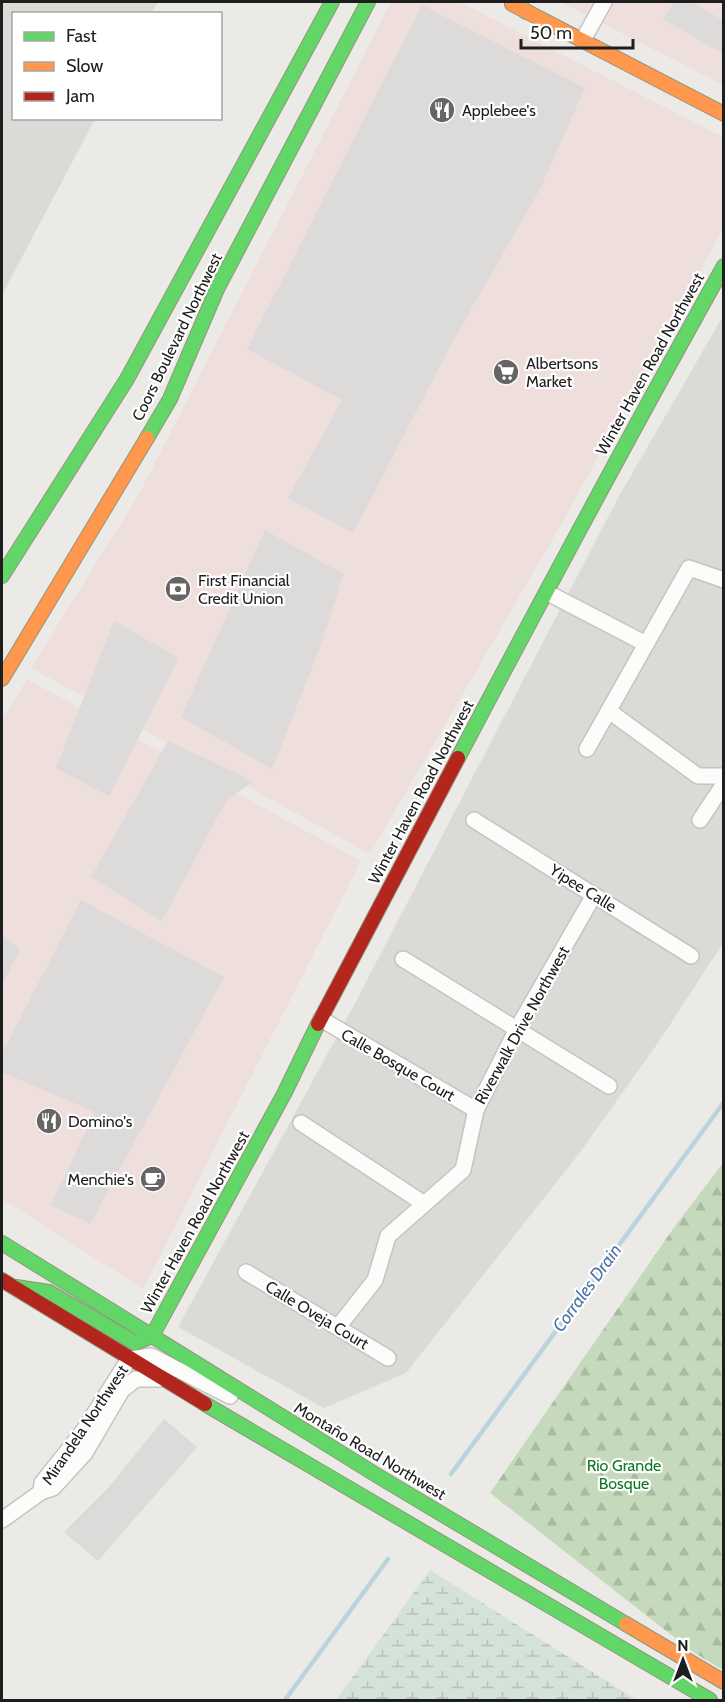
<svg xmlns="http://www.w3.org/2000/svg" width="725" height="1702" font-family="Cabin,sans-serif">
	<style>
		.residential { fill: #dbdad7 }
		.commercial { fill: #eedfdc }
		.forest { fill: url(#forest-firs) }
		.wetland { fill: url(#wetland-marsh) }
		.parking { fill: #dcdbda }
		.lines { fill: none; stroke-linecap: round; stroke-linejoin: round }
		.stream { stroke: #bad4de; stroke-width: 4.5 }
		.street-casing { stroke: #c5c4c2; stroke-width: 18 }
		.fast-casing { stroke: #92957f; stroke-width: 16 }
		.slow-casing { stroke: #92957f; stroke-width: 16 }
		.jam-casing { stroke: #92957f; stroke-width: 16 }
		.street { stroke: #fcfcfb; stroke-width: 15 }
		.fast { stroke: #63d668; stroke-width: 14 }
		.slow { stroke: #ff974d; stroke-width: 14 }
		.jam { stroke: #b3261e; stroke-width: 14 }
		.labels { text-anchor: middle; dominant-baseline: central; stroke-width: 4.5; stroke-linejoin: round; paint-order: stroke }
		.poi-label { font-size: 16px; fill: #1e1e1e; stroke: #fff; text-anchor: start }
		.street-label { font-size: 16px; fill: #1e1e1e; stroke: #fff }
		.park-label { font-size: 16px; fill: #0e791e; stroke: #fff }
		.water-label { font-size: 18px; font-style: italic; fill: #4d75aa; stroke: #fff }
	</style>
	<defs>
		<pattern id="forest-firs" width="22" height="20" patternUnits="userSpaceOnUse" patternTransform="scale(1.5)"><rect width="22" height="20" fill="#c5dabc"/><path d="M5 1l3.5 6h-7zM16 11l3.5 6h-7z" fill="#a9bba1"/></pattern>
		<pattern id="wetland-marsh" width="20" height="14" patternUnits="userSpaceOnUse" patternTransform="scale(1.5)"><rect width="20" height="14" fill="#d4e2da"/><path d="M1 5h8M5 5V1M11 12h8M15 12V8" fill="none" stroke="#b6c1bb"/></pattern>
	</defs>
	<rect width="100%" height="100%" fill="#eceae6"/>
	<g class="residential">
		<path d="M2 2H158L151 13 14 14V118L95 119 2 295Z"/>
		<path d="M723 316V943L660 1040 578 1155 406 1373 324 1408 178 1327 353 1007 618 498Z"/>
	</g>
	<g class="commercial">
		<path d="M391 2H460L723 137V229L562 523 370 854 31 668 139 494Z"/>
		<path d="M561 2H723V85Z"/>
		<path d="M27 679 361 861 143 1289 2 1199V721Z"/>
	</g>
	<path class="forest" d="M723 1163V1670L693 1652 490 1493 675 1226Z"/>
	<path class="wetland" d="M430 1570 637 1700H336Z"/>
	<g class="parking">
		<path d="M674 2H691L723 20V54L663 19Z"/>
		<path d="M422 5 585 88 540 189 454 339 353 533 288 498 342 400 247 349Z"/>
		<path d="M265 530 344 574 319 650 272 769 181 717Z"/>
		<path d="M114 621 179 658 109 796 56 768Z"/>
		<path d="M168 741 253 781 226 801 162 921 91 877Z"/>
		<path d="M81 900 224 977 90 1224 51 1205 95 1112 2 1072V1054Z"/>
		<path d="M2 935 20 949 2 985Z"/>
		<path d="M164 1419 197 1447 98 1561 64 1532 108 1488Z"/>
	</g>
	<g class="lines">
		<g class="stream">
			<path d="M451 1474 724 1102"/>
			<path d="M285 1700 388 1559"/>
		</g>
		<g class="street-casing">
			<g id="street">
				<path d="M583 40 604 2"/>
				<path d="M548 593 646 644"/>
				<path d="M609 711 698 776H724"/>
				<path d="M587 749 689 568 724 580"/>
				<path d="M474 820 691 956"/>
				<path d="M700 820 724 784"/>
				<path d="M403 959 609 1086"/>
				<path d="M321 1019 476 1110"/>
				<path d="M301 1123 423 1203"/>
				<path d="M246 1272 388 1358"/>
				<path d="M338 1327 375 1280 388 1236 463 1170 476 1110 517 1029 594 895"/>
				<path d="M41 1492 42 1483 84 1430 129 1359 151 1356 230 1396"/>
				<path d="M2 1520 41 1492 53 1488 85 1453 122 1390 136 1379H159"/>
			</g>
		</g>
		<g class="fast-casing">
			<g id="fast">
				<path d="M517 2 526 12"/>
				<path d="M147 438 170 399 217 289 368 2"/>
				<path d="M2 576 127 379 332 2"/>
				<path d="M458 758C545 593 633 429 724 266"/>
				<path d="M2 1243 378 1476 626 1624"/>
				<path d="M16 1287 49 1292 135 1343 152 1336 284 1094 318 1024"/>
				<path d="M205 1404 710 1700"/>
			</g>
		</g>
		<g class="slow-casing">
			<g id="slow">
				<path d="M512 4 724 114"/>
				<path d="M2 679 147 438"/>
				<path d="M626 1624 724 1682"/>
			</g>
		</g>
		<g class="jam-casing">
			<g id="jam">
				<path d="M318 1024 458 758"/>
				<path d="M2 1280 205 1404"/>
			</g>
		</g>
		<use href="#street" class="street"/>
		<use href="#fast" class="fast"/>
		<use href="#slow" class="slow"/>
		<use href="#jam" class="jam"/>
	</g>
	<defs>
		<g id="restaurant-disc" transform="scale(1.35)"><circle r="9.5" fill="#666564" stroke="#fff"/><path d="M-5-6h1v4h1v-4h1v4h1v-4h1v5L-1.5 .5V6h-2V.5L-5-1ZM5-6V6H3V1.5H1.5Q1.5-4 5-6Z" fill="#fff"/></g>
		<g id="supermarket-disc" transform="scale(1.35)"><circle r="9.5" fill="#666564" stroke="#fff"/><path d="M-6-5.5h2.5l.6 2H6L4.5 2H-2.5L-4.4-4H-6ZM-1.5 3.2a1.3 1.3 0 1 0 .1 0ZM3 3.2a1.3 1.3 0 1 0 .1 0Z" fill="#fff"/></g>
		<g id="bank-disc" transform="scale(1.35)"><circle r="9.5" fill="#666564" stroke="#fff"/><path d="M-6-4H6V4H-6ZM0-2.3a2.3 2.3 0 1 0 0 4.6a2.3 2.3 0 1 0 0-4.6Z" fill="#fff"/></g>
		<g id="cafe-disc" transform="scale(1.35)"><circle r="9.5" fill="#666564" stroke="#fff"/><path d="M-5.5-4.5H6V0H3Q3 3.5 0 3.5H-2.5Q-5.5 3.5-5.5 0ZM3-3.2v2h1.7v-2ZM-6 4.5H4V6H-6Z" fill="#fff"/></g>
	</defs>
	<g fill-rule="evenodd">
		<use href="#restaurant-disc" x="442" y="110"/>
		<use href="#supermarket-disc" x="506" y="372"/>
		<use href="#bank-disc" x="178" y="589"/>
		<use href="#restaurant-disc" x="49" y="1121"/>
		<use href="#cafe-disc" x="153" y="1179"/>
	</g>
	<g class="labels">
		<g class="poi-label">
			<text x="462" y="110">Applebee's</text>
			<text x="526" y="363">Albertsons<tspan x="526" dy="18">Market</tspan></text>
			<text x="198" y="580">First Financial<tspan x="198" dy="18">Credit Union</tspan></text>
			<text x="68" y="1121">Domino's</text>
			<text x="134" y="1179" text-anchor="end">Menchie's</text>
		</g>
		<g class="street-label">
			<text transform="translate(177 337) rotate(-64)">Coors Boulevard Northwest</text>
			<text transform="translate(650 364) rotate(-61)">Winter Haven Road Northwest</text>
			<text transform="translate(421 792) rotate(-62)">Winter Haven Road Northwest</text>
			<text transform="translate(583 888) rotate(32)">Yipee Calle</text>
			<text transform="translate(522 1025) rotate(-61)">Riverwalk Drive Northwest</text>
			<text transform="translate(398 1065) rotate(30)">Calle Bosque Court</text>
			<text transform="translate(195 1222) rotate(-61)">Winter Haven Road Northwest</text>
			<text transform="translate(317 1315) rotate(31)">Calle Oveja Court</text>
			<text transform="translate(85 1425) rotate(-56)">Mirandela Northwest</text>
			<text transform="translate(370 1451) rotate(31)">Montaño Road Northwest</text>
		</g>
		<g class="park-label">
			<text x="624" y="1465">Rio Grande<tspan x="624" dy="18">Bosque</tspan></text>
		</g>
		<g class="water-label">
			<text transform="translate(587 1288) rotate(-54)">Corrales Drain</text>
		</g>
	</g>
	<rect width="725" height="1702" fill="none" stroke="#1e1e1e" stroke-width="6"/>
	<rect x="12" y="12" width="210" height="108" fill="#ffffff" stroke="#a5a5a5" stroke-width="1.5"/>
	<rect x="24" y="32" width="30" height="9" fill="#63d668" stroke="#a5a5a5" stroke-width="1.5"/>
	<text x="66" y="42" font-size="18" fill="#1e1e1e">Fast</text>
	<rect x="24" y="62" width="30" height="9" fill="#ff974d" stroke="#a5a5a5" stroke-width="1.5"/>
	<text x="66" y="72" font-size="18" fill="#1e1e1e">Slow</text>
	<rect x="24" y="92" width="30" height="9" fill="#b3261e" stroke="#a5a5a5" stroke-width="1.5"/>
	<text x="66" y="102" font-size="18" fill="#1e1e1e">Jam</text>
	<g transform="translate(683 1660)" stroke="#ffffff" stroke-width="4.5" paint-order="stroke">
	<path d="M0-4.5L10 22L0 15L-10 22Z" fill="#1e1e1e"/>
	<text y="-9" font-size="16" font-weight="bold" text-anchor="middle" fill="#1e1e1e">N</text>
	</g>
	<path d="M521 39v9h112v-9" fill="none" stroke="#1e1e1e" stroke-width="3"/>
	<text x="530" y="39" font-size="18" fill="#1e1e1e" stroke="#ffffff" stroke-width="4.5" paint-order="stroke">50 m</text>
</svg>
